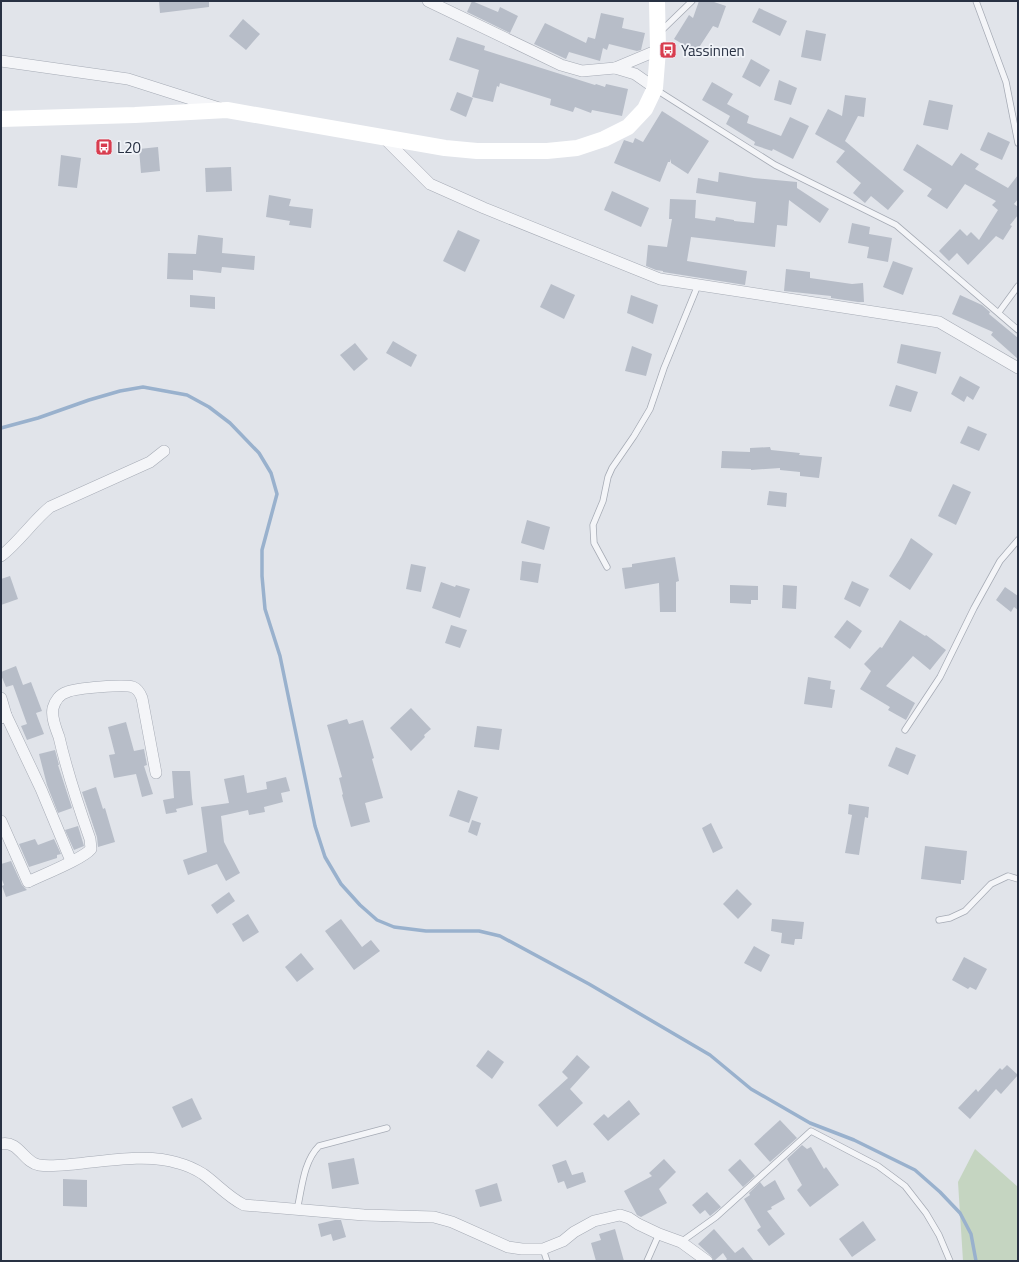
<svg xmlns="http://www.w3.org/2000/svg" width="1019" height="1262" font-family="'Titillium Web',sans-serif">
	<style>
		.green { fill: #c5d5c1 }
		.lines { fill: none; stroke-linecap: round; stroke-linejoin: round }
		.stream { stroke: #99b1cd; stroke-width: 3.5 }
		.building { fill: #b7bdc8 }
		.lane-casing { stroke: #a6abb5; stroke-width: 7 }
		.street-casing { stroke: #a6abb5; stroke-width: 12 }
		.lane { stroke: #f4f5f8; stroke-width: 5.5 }
		.street { stroke: #f4f5f8; stroke-width: 11 }
		.secondary { stroke: #fff; stroke-width: 16 }
		.labels { text-anchor: middle; dominant-baseline: central; stroke-width: 3.5; stroke-linejoin: round; paint-order: stroke }
		.poi-label { font-size: 15px; fill: #283143; stroke: #f0f3f8; text-anchor: start }
	</style>
	<rect width="100%" height="100%" fill="#e1e4ea"/>
	<path class="green" d="M975 1149 1018 1187V1261H963L958 1182Z"/>
	<g class="lines">
		<path class="stream" d="M1 428 38 418 89 400 120 391 143 387 187 395 209 407 230 423 259 453 271 473 277 494 262 550V576L265 609 280 656 315 826 325 857 341 884 360 905 377 920 394 927 426 931H479L500 936 589 984 710 1055 751 1089 810 1123 854 1140 915 1170 940 1192 960 1213 971 1234 976 1261"/>
	</g>
	<g class="building">
		<path d="M159 1H209V7L160 13Z"/>
		<path d="M472 1 498 12 500 7 518 16 510 33 467 12Z"/>
		<path d="M699 1H711L726 6 718 28 713 26 696 52 674 39 689 15 693 18Z"/>
		<path d="M759 8 787 21 780 36 752 22Z"/>
		<path d="M601 13 624 18 622 28 645 33 641 50 637 51 609 44 607 50 603 48 600 61 569 52 566 59 534 44 545 23 586 43 588 37 595 39Z"/>
		<path d="M243 19 260 34 246 50 229 36Z"/>
		<path d="M806 30 826 34 821 61 801 57Z"/>
		<path d="M457 37 485 46 484 50 595 85 596 84 605 87 606 84 628 89 622 116 592 110 591 113 575 107 573 112 550 105 551 99 500 83 499 87 497 86 493 102 472 97 479 70 449 60Z"/>
		<path d="M751 59 770 70 760 87 742 77Z"/>
		<path d="M779 80 797 88 791 105 774 100Z"/>
		<path d="M712 82 733 94 727 104 749 116 747 123 781 136 790 117 809 126 793 159 773 149 772 151 754 145 755 142 726 124 730 116 702 100Z"/>
		<path d="M457 92 473 98 466 117 450 110Z"/>
		<path d="M845 95 866 98 864 117 858 116 845 141 904 191 888 210 871 196 865 203 853 193 861 183 836 162 845 151 815 134 828 109 842 116Z"/>
		<path d="M929 100 953 105 948 130 923 125Z"/>
		<path d="M662 111 709 141 688 174 671 163V159L670 162H668L660 182 614 163 624 140 633 143 635 138 643 142Z"/>
		<path d="M988 132 1010 142 1002 160 980 150Z"/>
		<path d="M917 144 952 166 961 153 979 164 975 169 1008 188 1018 175V199L1014 204 1018 207V215L1010 225 1012 226 1003 240 996 236 968 265 957 253 949 261 939 251 960 229 967 236 971 232 979 240 998 210 992 205 996 201 965 184 947 209 927 196 932 189 903 170Z"/>
		<path d="M158 147 160 171 141 173 139 149Z"/>
		<path d="M61 155 81 158 77 188 58 186Z"/>
		<path d="M231 167 232 191 206 192 205 168Z"/>
		<path d="M719 172 754 178 797 182V188L829 209 820 223 789 200 787 226 777 225 775 247 691 237 687 261 747 271 745 285 663 272V271L656 270 646 266 648 245 667 247 672 219H669L670 199 696 200 695 218 715 221 716 217 734 220V221L754 223 756 202 696 193 698 178 718 182Z"/>
		<path d="M612 191 649 208 641 227 604 210Z"/>
		<path d="M269 195 291 199 289 206 313 209 311 228 289 225 290 221 266 217Z"/>
		<path d="M852 223 870 227 869 234 892 238 888 262 867 258 869 247 848 243Z"/>
		<path d="M458 230 480 240 465 272 443 261Z"/>
		<path d="M198 235 223 238 222 253 255 256 254 270 222 267 221 273 193 270V280L167 279 168 253 196 254Z"/>
		<path d="M893 261 913 268 903 295 883 287Z"/>
		<path d="M786 269 810 272V278L852 284 863 283 864 302H858L831 298V296L784 291Z"/>
		<path d="M551 284 575 295 564 319 540 307Z"/>
		<path d="M190 295 215 297V309L190 307Z"/>
		<path d="M631 295 658 305 653 324 627 313Z"/>
		<path d="M960 295 982 305 990 312 989 314 1018 338V359L991 335 993 332 952 314Z"/>
		<path d="M393 341 417 355 411 367 386 353Z"/>
		<path d="M355 343 368 359 354 371 340 355Z"/>
		<path d="M901 344 941 352 936 374 897 363Z"/>
		<path d="M632 346 652 354 646 376 625 371Z"/>
		<path d="M960 376 980 387 973 400 967 396 964 402 951 394Z"/>
		<path d="M896 385 918 392 911 412 889 406Z"/>
		<path d="M968 426 987 434 979 451 960 443Z"/>
		<path d="M770 447 771 450 800 453 799 455 822 457 819 478 800 476V472L780 470V468L751 470V469L721 468 722 451 750 452V448Z"/>
		<path d="M953 484 971 492 956 525 938 516Z"/>
		<path d="M769 491 787 493 786 507 767 505Z"/>
		<path d="M527 520 550 527 544 550 521 543Z"/>
		<path d="M911 538 933 554 910 590 889 576 901 557Z"/>
		<path d="M675 557 679 581 676 582V612H660L659 583 625 589 622 568 632 567V564Z"/>
		<path d="M522 561 541 564 538 583 520 580Z"/>
		<path d="M411 564 426 567 421 592 406 589Z"/>
		<path d="M10 576 18 599 1 605V579Z"/>
		<path d="M852 581 869 589 860 607 844 599Z"/>
		<path d="M441 582 455 587 456 585 470 589 460 618 432 608Z"/>
		<path d="M730 585 758 586V600H751V604L730 603Z"/>
		<path d="M783 585 797 586 796 609 782 608Z"/>
		<path d="M1005 587 1018 596V610L1014 607 1011 612 996 600Z"/>
		<path d="M847 620 862 631 850 649 834 637Z"/>
		<path d="M900 620 925 636 926 635 946 650 930 670 913 656 886 686 915 703 906 720 888 710 890 707 860 689 871 671 864 664 880 647 882 648Z"/>
		<path d="M451 625 467 630 460 648 445 643Z"/>
		<path d="M16 666 23 685 31 682 42 711 36 713 44 734 27 740 21 726 27 724 13 685 6 687 1 675V672Z"/>
		<path d="M808 677 831 681 830 689 835 690 832 708 804 704Z"/>
		<path d="M411 708 431 729 424 735 425 737 411 751 390 728Z"/>
		<path d="M347 719 349 724 363 720 374 758 372 759 383 798 365 803 370 822 351 827 342 795 343 794 339 778 342 777 327 725Z"/>
		<path d="M126 722 134 751 144 749 147 765 144 766 153 794 142 797 136 774 114 778 109 755 115 754 108 727Z"/>
		<path d="M477 726 502 729 499 750 474 747Z"/>
		<path d="M896 747 916 755 908 775 888 766Z"/>
		<path d="M55 750 59 765H58L72 808 58 813 47 785 39 754Z"/>
		<path d="M172 771H190L192 798 193 805 176 809 177 812 166 814 163 800 174 798Z"/>
		<path d="M244 775 247 793 267 789 266 782 286 777 290 791 281 793 283 802 264 807 265 812 249 815 248 810 221 816 224 842 240 873 226 881 217 864 188 875 183 860 207 852 201 807 229 803 224 779Z"/>
		<path d="M96 787 103 809 105 808 115 842 98 847 97 837 82 792Z"/>
		<path d="M458 790 478 797 469 823 449 816Z"/>
		<path d="M849 804 869 807 868 818 865 817 859 855 845 853 852 815 848 814Z"/>
		<path d="M472 820 481 823 477 836 468 832Z"/>
		<path d="M711 823 723 848 713 853 702 828Z"/>
		<path d="M78 826 84 846 74 850 65 830Z"/>
		<path d="M35 839 38 845 54 839 61 854 57 855V858L29 867 19 844Z"/>
		<path d="M925 846 967 851 964 880H961V884L921 879Z"/>
		<path d="M11 861 22 885 27 890 6 897 2 886 4 885 1 877V864Z"/>
		<path d="M737 889 752 904 738 919 723 904Z"/>
		<path d="M229 892 235 901 217 914 211 905Z"/>
		<path d="M248 914 259 932 243 942 232 924Z"/>
		<path d="M341 919 362 947 371 940 380 951 354 970 325 931Z"/>
		<path d="M772 919 804 922 802 939H795L794 945 781 943 782 933 771 931Z"/>
		<path d="M754 946 770 955 761 972 744 963Z"/>
		<path d="M301 953 314 969 297 982 285 967Z"/>
		<path d="M964 957 987 969 976 990 970 987 968 989 952 980Z"/>
		<path d="M488 1050 504 1062 492 1079 476 1066Z"/>
		<path d="M577 1055 590 1067 570 1089 583 1103 557 1127 538 1105 568 1078 562 1072Z"/>
		<path d="M1007 1065 1018 1075 1001 1094 996 1089 970 1119 958 1108 976 1089 978 1092 1000 1068 1002 1070Z"/>
		<path d="M192 1098 202 1119 182 1128 172 1107Z"/>
		<path d="M629 1100 640 1114 608 1141 593 1124 604 1114 608 1118Z"/>
		<path d="M780 1120 797 1138 770 1162 754 1144Z"/>
		<path d="M802 1145 807 1149 811 1147 824 1169 826 1167 839 1185 810 1207 797 1190 802 1185 787 1159Z"/>
		<path d="M354 1158 359 1184 332 1189 328 1163Z"/>
		<path d="M664 1159 676 1172 659 1189 667 1203 641 1217 637 1215 624 1191 652 1176 649 1173Z"/>
		<path d="M740 1159 755 1176 743 1187 728 1170Z"/>
		<path d="M566 1160 572 1175 583 1172 586 1182 567 1189 564 1181 558 1183 552 1165Z"/>
		<path d="M63 1179 87 1180V1207L63 1206Z"/>
		<path d="M775 1180 785 1199 771 1207 772 1209 767 1211 785 1234 769 1246 757 1230 761 1227 744 1199 750 1195 749 1193 760 1182 764 1187Z"/>
		<path d="M497 1183 502 1201 480 1207 475 1190Z"/>
		<path d="M707 1192 721 1207 710 1216 705 1210 700 1214 692 1205Z"/>
		<path d="M335 1220H341L346 1237 333 1241 331 1234 321 1237 318 1224Z"/>
		<path d="M863 1221 876 1240 852 1257 839 1239Z"/>
		<path d="M615 1229 624 1261H596L591 1243 601 1240 599 1234Z"/>
		<path d="M714 1229 735 1253 743 1247 754 1261H725L727 1259 723 1253 714 1261 711 1256 698 1244Z"/>
	</g>
	<g class="lines">
		<g class="lane-casing">
			<g id="lane">
				<path d="M976 1 1006 82 1018 143"/>
				<path d="M660 32 692 1"/>
				<path d="M655 89 775 165 896 225 1018 330"/>
				<path d="M999 312 1018 286"/>
				<path d="M607 567 594 543 593 525 603 501 608 477 612 468 634 436 650 409 664 368 698 285"/>
				<path d="M905 730 940 677 974 608 1000 561 1018 540"/>
				<path d="M939 920 950 918 965 911 991 884 1008 876 1018 879"/>
				<path d="M297 1210C302 1189 303 1162 319 1146L387 1128"/>
				<path d="M681 1242 716 1217 811 1131 878 1166 905 1186 926 1213 939 1235 950 1261"/>
				<path d="M543 1249 547 1261"/>
				<path d="M647 1261 659 1234"/>
			</g>
		</g>
		<g class="street-casing">
			<g id="street">
				<path d="M428 1 561 65 582 71 615 68"/>
				<path d="M1 61 128 79 219 108"/>
				<path d="M655 88 635 74 615 68 658 50"/>
				<path d="M383 137 430 184 484 208 660 279 939 322 1018 368"/>
				<path d="M1 556C19 542 32 522 50 507L150 462 164 451"/>
				<path d="M1 698 6 715 1 718"/>
				<path d="M6 715 41 789 71 861"/>
				<path d="M1 821 28 882C42 875 83 859 91 849L90 839C78 805 67 772 59 737 56 729 51 717 53 708 55 701 60 694 67 692 76 688 125 684 133 687 138 689 140 693 142 698L156 773"/>
				<path d="M1 1144C19 1140 24 1163 39 1165 50 1167 63 1165 75 1164 105 1161 149 1153 178 1163 186 1165 195 1169 203 1174 217 1184 228 1197 244 1205L364 1215 434 1217 452 1222 508 1247 522 1249H543L563 1241 574 1232 594 1221 620 1215 629 1218 638 1224 659 1234 681 1242 707 1261"/>
			</g>
		</g>
		<use href="#lane" class="lane"/>
		<use href="#street" class="street"/>
		<path class="secondary" d="M1 119 135 115 227 110 445 148 477 151H547L577 148 604 139 628 127 645 109 655 88 658 50 657 1"/>
	</g>
	<defs>
		<g id="bus-square" transform="scale(0.9)"><rect x="-9" y="-9" width="18" height="18" rx="4" fill="#d83d4f" stroke="#f0f3f8"/><path d="M-5-6H5V4H4V6H2V4H-2V6H-4V4H-5ZM-3.5-4V0h7V-4ZM-3.5 1.2v1.5H-2V1.2ZM2 1.2v1.5H3.5V1.2Z" fill="#fff"/></g>
	</defs>
	<g fill-rule="evenodd">
		<use href="#bus-square" x="668" y="50"/>
		<use href="#bus-square" x="104" y="147"/>
	</g>
	<g class="labels">
		<g class="poi-label">
			<text x="681" y="50">Yassinnen</text>
			<text x="117" y="147">L20</text>
		</g>
	</g>
	<rect width="1019" height="1262" fill="none" stroke="#283143" stroke-width="4"/>
</svg>
